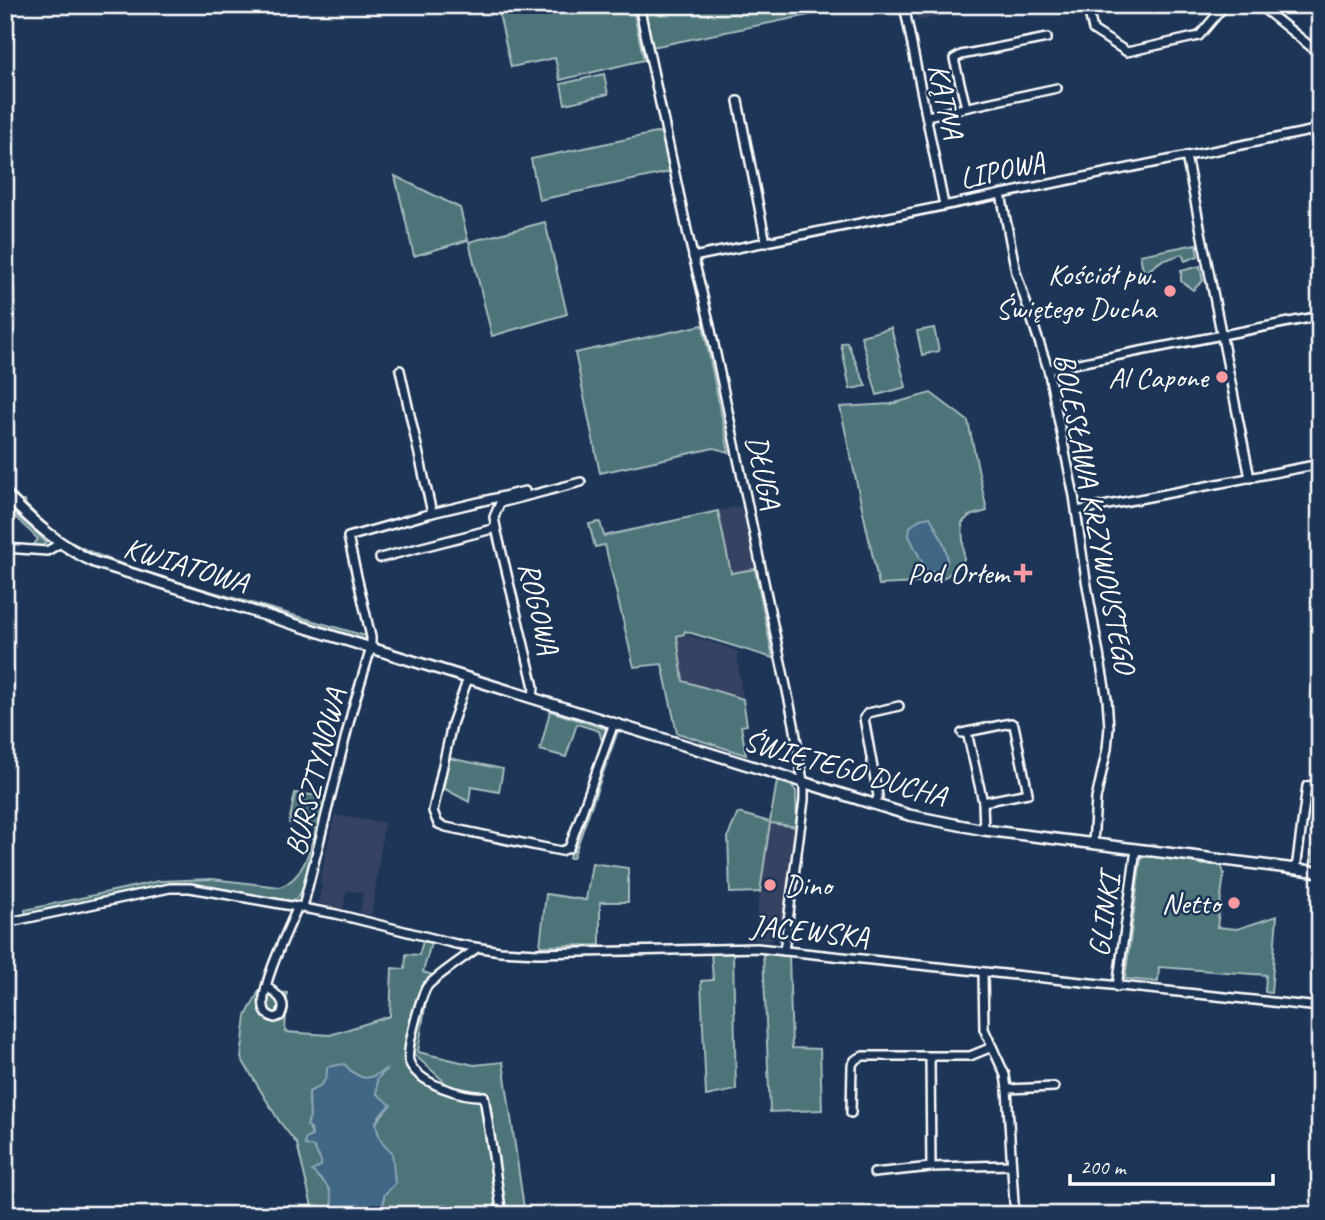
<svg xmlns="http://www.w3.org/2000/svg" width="1325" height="1220" font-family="Caveat,sans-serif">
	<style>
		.built { fill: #344362 }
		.green { fill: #4e7579; stroke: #a6babc; stroke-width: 2 }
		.water { fill: #3f6786; stroke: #8ca4b6; stroke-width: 2 }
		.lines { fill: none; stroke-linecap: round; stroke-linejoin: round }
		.minor-casing { stroke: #fff; stroke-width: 12 }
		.major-casing { stroke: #fff; stroke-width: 14 }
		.minor { stroke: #1d3557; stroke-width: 7 }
		.major { stroke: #1d3557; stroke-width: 9 }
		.poi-dot { fill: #ff9aa2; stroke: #1d3557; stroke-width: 2.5 }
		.labels { text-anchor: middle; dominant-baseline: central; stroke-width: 5; stroke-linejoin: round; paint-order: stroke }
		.street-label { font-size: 30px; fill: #fff; stroke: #1d3557 }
		.poi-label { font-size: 30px; fill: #fff; stroke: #1d3557; text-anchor: end }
	</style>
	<rect width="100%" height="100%" fill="#1d3557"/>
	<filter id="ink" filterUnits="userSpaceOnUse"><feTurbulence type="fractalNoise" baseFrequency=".0143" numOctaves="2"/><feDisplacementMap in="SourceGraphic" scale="14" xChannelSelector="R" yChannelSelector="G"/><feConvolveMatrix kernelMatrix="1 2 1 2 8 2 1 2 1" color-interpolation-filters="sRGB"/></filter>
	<g filter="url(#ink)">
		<g class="built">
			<path d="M914 5H999L917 21Z"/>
			<path d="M741 506 755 569 731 574 718 511Z"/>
			<path d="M684 634 735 650 740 654 737 656 743 699 683 681 677 635Z"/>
			<path d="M335 815 384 823 372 915 360 913 363 893 347 890 343 909 318 903 322 884 319 883Z"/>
			<path d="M770 823 797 827 782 928 771 942 753 940Z"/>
		</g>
		<g class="green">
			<path d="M497 5H632L644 60 560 80 555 58 511 67Z"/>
			<path d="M644 5H858L652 47Z"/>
			<path d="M604 74 608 94 565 104 561 84Z"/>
			<path d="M661 132 670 172 539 200 531 159Z"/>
			<path d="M395 176 460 208 468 240 414 256Z"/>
			<path d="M545 222 567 314 492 336 469 242Z"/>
			<path d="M1196 244 1198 256 1185 261 1182 254 1166 260 1164 259 1149 270 1151 276 1145 280 1140 255Z"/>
			<path d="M1200 266 1203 281 1193 290 1181 281V271Z"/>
			<path d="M5 268 13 270 15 320 5 330Z"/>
			<path d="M703 325 729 452 714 448 600 473 575 353Z"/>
			<path d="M891 328 906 387 877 395 861 336Z"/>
			<path d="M934 328 939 351 922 355 917 331Z"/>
			<path d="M847 342 866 386 850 389 841 344Z"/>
			<path d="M931 393 968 421 987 511 969 516 962 523 964 558 962 565 938 582 879 585 840 407 891 404Z"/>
			<path d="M5 484 21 501H25L26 505C38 516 49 528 63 537 98 559 139 569 179 582L174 584 80 552 36 521 5 489Z"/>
			<path d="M5 504 46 542 42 548 5 545 32 547 38 539 5 507Z"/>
			<path d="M718 511 731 573 755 569 773 658 685 631 684 634 677 636 683 681 743 699 747 725 741 726 746 755 677 733 662 664 634 667 605 545 595 547 589 524 600 522 604 536Z"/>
			<path d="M186 584 369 637 368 640 363 641 190 588Z"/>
			<path d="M550 711 606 729 602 741 599 731 577 724 566 757 540 750Z"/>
			<path d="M615 730 618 731 573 858H569Z"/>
			<path d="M449 758 503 769 499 792 471 787 469 802 443 788Z"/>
			<path d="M777 781 792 786 796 791 797 827 770 823 760 892 730 893 728 836 738 813 770 822Z"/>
			<path d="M295 793 329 797 305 887 297 898 290 901 190 884 150 889 26 915 25 910 159 881 212 879 280 887C304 878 310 850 316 828L289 823Z"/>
			<path d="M1320 795V863L1313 861 1314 818Z"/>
			<path d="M1163 856 1203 865 1221 864 1224 874 1217 927 1237 929 1277 916 1271 993 1265 992 1266 975 1159 967 1158 982 1125 979 1141 859 1144 857Z"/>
			<path d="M592 863 628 868V902H600V945L540 946 546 894 586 900Z"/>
			<path d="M423 941 431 943 423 972 433 975 425 985 407 1062 427 1083 462 1091 447 1084 410 1051 428 988 418 1052 474 1065 503 1062 525 1215H383L385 1148 378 1135 376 1122 390 1105 377 1095V1079L385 1069 373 1079 328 1076 322 1085 309 1092 310 1117 308 1121 312 1136 305 1139V1145L314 1147 321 1161 322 1166 313 1171 326 1182 332 1195 333 1211 325 1215H314L297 1144 279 1121 241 1058 246 1016 259 991 270 987 275 992 287 993 285 1032 330 1035 390 1016 392 968 405 969 406 954 419 955Z"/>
			<path d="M711 952H733L736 1090 706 1096 701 981 713 980Z"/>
			<path d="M763 953 789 956 792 1048 820 1049 822 1110 770 1112Z"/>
		</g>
		<g class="water">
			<path d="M930 517C936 528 957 561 942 570 937 573 932 573 926 570L909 536 910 527 920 519Z"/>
			<path d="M344 1064C362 1083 368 1080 387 1069L377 1079V1094L391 1105 380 1115 376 1122C378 1135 381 1145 392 1152L395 1184 384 1195 383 1215H325L333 1211C331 1186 329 1187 312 1171L321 1166V1161L314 1147 305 1145V1139L312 1136 311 1128 307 1126 310 1117 309 1092C321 1086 328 1082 327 1067Z"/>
		</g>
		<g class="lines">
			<g class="minor-casing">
				<g id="minor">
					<path d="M639 5 688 235 709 321 794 724 804 788V800L784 951"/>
					<path d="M904 5 944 205"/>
					<path d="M1259 5 1320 54"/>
					<path d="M1090 17 1093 30 1127 52 1199 36 1225 5"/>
					<path d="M738 101 766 243"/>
					<path d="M966 107 954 59 961 55 1047 38"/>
					<path d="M927 116 1057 88"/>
					<path d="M1186 156 1250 478"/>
					<path d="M1001 194 1016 272 1048 369 1074 496 1086 580 1107 699 1109 727 1107 749 1096 799 1093 844"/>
					<path d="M693 257 1320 129"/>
					<path d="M1048 369 1320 316"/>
					<path d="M400 370 432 513"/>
					<path d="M1077 511 1320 464"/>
					<path d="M496 528 494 517 500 503 581 482"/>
					<path d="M5 548 47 551 59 544"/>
					<path d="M380 558 496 528 534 687 533 698"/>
					<path d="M468 678 452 724 433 811 438 824 446 827 561 851 569 848 614 723"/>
					<path d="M967 732 983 802 984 830"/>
					<path d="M962 733 1011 723 1014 725 1028 793 983 802"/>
					<path d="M875 805 878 796 864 718 868 713 899 706"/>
					<path d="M1296 869 1307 786 1320 784"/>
					<path d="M303 907 352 711 371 648V637L348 537 432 513 525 491"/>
					<path d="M5 923 170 888H190L336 914 456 944 500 951 538 953 757 948 1320 1007"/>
					<path d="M477 948C467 956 431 979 426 988 420 1000 406 1049 409 1061 416 1083 464 1098 484 1096L502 1215"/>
					<path d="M983 973 984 1029 1005 1075 1007 1089 1014 1203"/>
					<path d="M267 987C277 995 289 1002 280 1016L275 1018C269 1016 265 1014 264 1007 260 986 289 928 298 906"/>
					<path d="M1117 987 1136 849"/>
					<path d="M930 1057 931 1167 1011 1165"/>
					<path d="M1007 1089 1054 1087"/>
					<path d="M851 1113 852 1065 855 1060 863 1056H970L992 1047"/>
					<path d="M874 1173 931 1167"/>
				</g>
			</g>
			<g class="major-casing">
				<path id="major" d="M5 494C33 522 58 545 94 562L909 815 984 830 1320 872"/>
			</g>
			<use href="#minor" class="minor"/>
			<use href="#major" class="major"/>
		</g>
	</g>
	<g class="poi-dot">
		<circle cx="1170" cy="291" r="7"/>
		<circle cx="1222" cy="377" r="7"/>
		<path d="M1019.5 562.5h7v7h7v7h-7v7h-7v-7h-7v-7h7z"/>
		<circle cx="770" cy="885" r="7"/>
		<circle cx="1234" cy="903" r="7"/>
	</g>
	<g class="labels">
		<g class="street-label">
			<text transform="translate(946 101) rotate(78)">KĄTNA</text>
			<text transform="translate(1002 170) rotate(-12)">LIPOWA</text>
			<text transform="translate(764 472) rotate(78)">DŁUGA</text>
			<text transform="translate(1095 513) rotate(79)">BOLESŁAWA KRZYWOUSTEGO</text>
			<text transform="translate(186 565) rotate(17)">KWIATOWA</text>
			<text transform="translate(539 608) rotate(77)">ROGOWA</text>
			<text transform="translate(845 768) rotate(16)">ŚWIĘTEGO DUCHA</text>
			<text transform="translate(315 772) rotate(-76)">BURSZTYNOWA</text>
			<text transform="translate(1104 915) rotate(-82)">GLINKI</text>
			<text transform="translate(810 931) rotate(6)">JACEWSKA</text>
		</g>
		<g class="poi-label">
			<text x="1156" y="274">Kościół pw.<tspan x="1156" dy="34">Świętego Ducha</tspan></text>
			<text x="1208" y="377">Al Capone</text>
			<text x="1009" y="573">Pod Orłem</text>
			<text x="784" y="885" text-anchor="start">Dino</text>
			<text x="1220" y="903">Netto</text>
		</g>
	</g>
	<rect width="1325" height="1220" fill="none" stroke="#1d3557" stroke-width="28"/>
	<rect x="14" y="14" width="1297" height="1192" fill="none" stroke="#fff" stroke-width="2.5" filter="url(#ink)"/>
	<path d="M1070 1174v10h203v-10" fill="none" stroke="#ffffff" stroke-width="3.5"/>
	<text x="1080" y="1174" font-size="21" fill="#ffffff" stroke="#1d3557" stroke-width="5" paint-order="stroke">200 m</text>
</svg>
